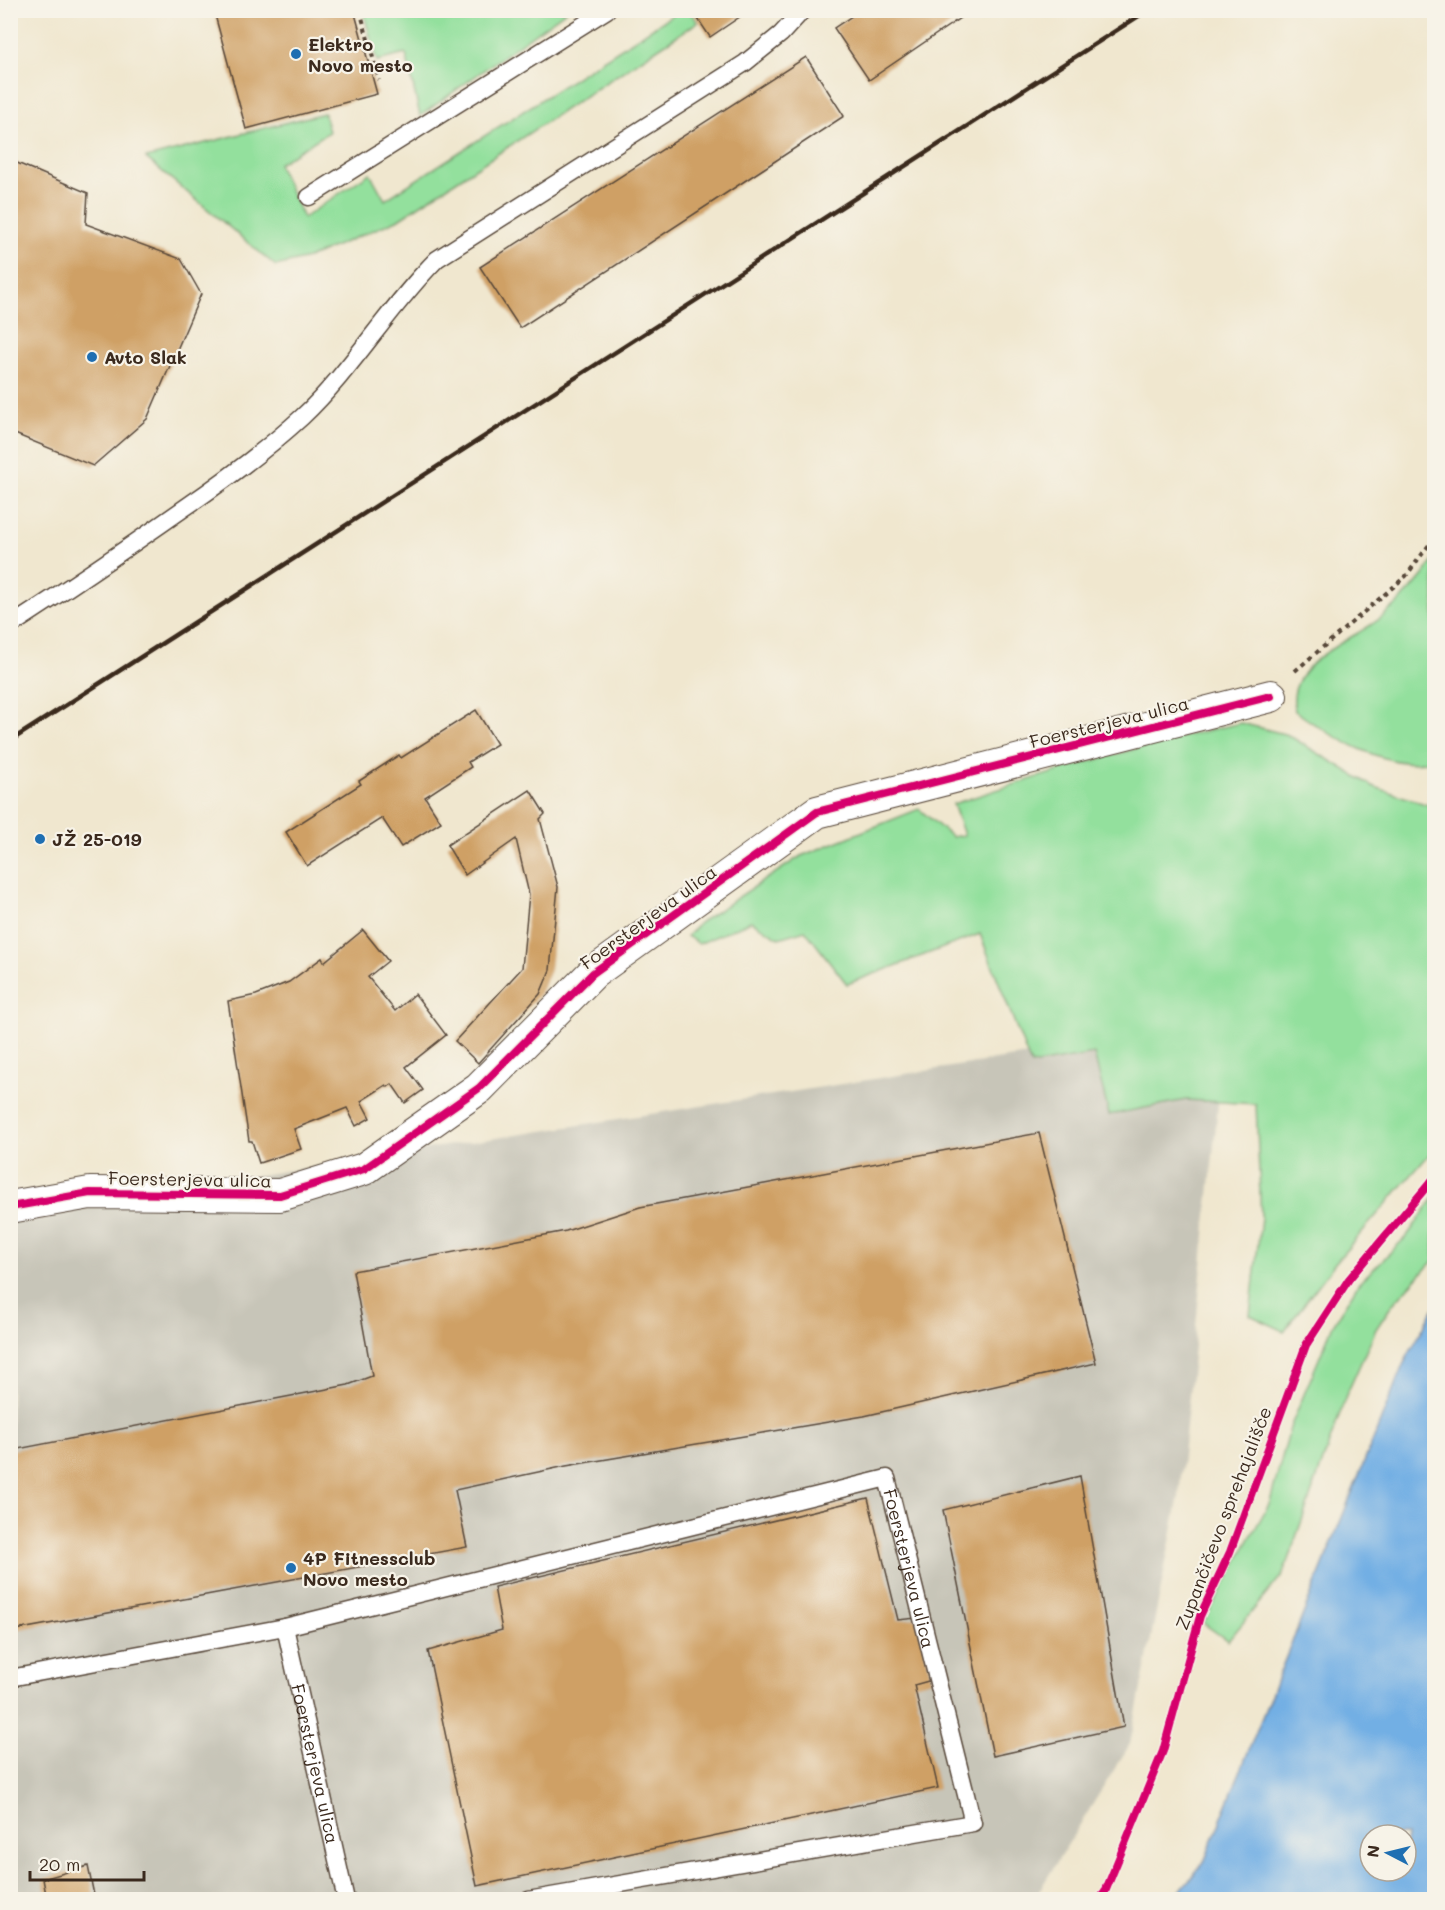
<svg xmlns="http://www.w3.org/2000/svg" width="1445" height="1910" font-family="Mali,sans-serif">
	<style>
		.industrial { fill: #c7c5b8 }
		.green { fill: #93e09d; stroke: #67855e; stroke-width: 1.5 }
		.water { fill: #72afe4; stroke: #566c81; stroke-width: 1.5; fill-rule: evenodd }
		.building { fill: #cfa065 }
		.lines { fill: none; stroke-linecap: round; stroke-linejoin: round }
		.service-casing { stroke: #564639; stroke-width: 19 }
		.minor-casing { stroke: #564639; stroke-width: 34 }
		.path { stroke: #564639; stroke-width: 4; stroke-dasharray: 4.5 4.5; stroke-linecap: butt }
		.service { stroke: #fff; stroke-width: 16 }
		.minor { stroke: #fff; stroke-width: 32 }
		.rail { stroke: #3b2a1e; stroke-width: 4.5 }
		.cycleway-casing { stroke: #f7f3e8; stroke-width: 11 }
		.cycleway { stroke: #d6006c; stroke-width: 8 }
		.poi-dot { fill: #1f6fb2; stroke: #f7f3e8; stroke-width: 2 }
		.labels { text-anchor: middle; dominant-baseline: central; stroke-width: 4.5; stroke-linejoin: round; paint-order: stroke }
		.poi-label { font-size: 18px; font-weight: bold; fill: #3b2a1e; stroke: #f7f3e8; text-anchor: start }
		.street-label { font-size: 18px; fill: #3b2a1e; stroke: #f7f3e8 }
	</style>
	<rect width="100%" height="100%" fill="#f7f3e8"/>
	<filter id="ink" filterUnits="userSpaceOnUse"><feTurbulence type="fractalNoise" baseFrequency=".0167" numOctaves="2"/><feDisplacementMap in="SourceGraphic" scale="12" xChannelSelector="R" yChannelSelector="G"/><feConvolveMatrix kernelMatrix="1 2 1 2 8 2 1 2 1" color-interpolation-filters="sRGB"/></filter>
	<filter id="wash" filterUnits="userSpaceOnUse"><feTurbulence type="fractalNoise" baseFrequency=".008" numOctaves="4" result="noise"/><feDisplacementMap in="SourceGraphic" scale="24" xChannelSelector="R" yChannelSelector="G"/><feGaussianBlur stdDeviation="1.35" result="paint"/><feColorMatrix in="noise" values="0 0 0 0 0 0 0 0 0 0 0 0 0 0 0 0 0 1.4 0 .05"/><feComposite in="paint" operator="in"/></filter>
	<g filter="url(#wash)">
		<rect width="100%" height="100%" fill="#f0e7cf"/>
		<path class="industrial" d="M1226 1024 1179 1496 1130 1744 1034 1899 11 1900V1214Z"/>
		<g class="green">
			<path d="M363 11 566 10V11L420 116 406 54 377 61Z"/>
			<path d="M679 11H689L698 22 397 220 308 258 276 266 146 158 324 113 329 132 278 164 303 218 370 173 385 200Z"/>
			<path d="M1434 560V760C1391 773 1330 736 1295 711 1284 662 1351 642 1382 617 1402 601 1420 581 1434 560Z"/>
			<path d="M1241 723 1288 735 1372 786 1434 807V1149L1335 1263 1284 1331 1250 1315 1261 1218 1256 1104 1186 1100 1109 1115 1094 1054 1031 1065 980 934 847 984 805 930 779 938 751 921 699 944 687 936 699 923 801 856 919 809 952 837 964 835 953 804C1048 773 1143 744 1241 723Z"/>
			<path d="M1434 1198V1260L1392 1305 1376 1329 1346 1396 1283 1574 1228 1641 1203 1623 1270 1502 1290 1428 1333 1325 1358 1284 1407 1236Z"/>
		</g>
		<path class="water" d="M1434 1308V1899H1173L1204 1862 1403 1365ZM1370 1835H1406V1871H1370Z"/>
		<g id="blocks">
			<g class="building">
				<path d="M235 10H354L377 94 246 129 215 15Z"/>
				<path d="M692 10H750L710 37Z"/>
				<path d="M861 10H956L960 18 869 80 834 28Z"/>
				<path d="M806 57 844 116 520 328 480 267Z"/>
				<path d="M10 160 88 193 86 224 181 259 201 294 147 419 93 466 10 432Z"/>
				<path d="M476 710 497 744 468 762 471 767 425 797 441 822 401 847 382 818 307 866 286 832 361 784 359 781 399 755 401 758Z"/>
				<path d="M530 790 545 814 540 819 558 887 550 970 540 994 478 1063 455 1041 522 968 529 894 516 839 465 875 447 845Z"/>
				<path d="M363 930 388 961 368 977 395 1011 415 994 446 1035 406 1067 423 1090 405 1103 392 1084 388 1087 386 1085 361 1101 370 1118 356 1126 347 1108 294 1129 301 1149 259 1163 252 1141H249L228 1001 256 995 289 982 322 958 324 962Z"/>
				<path d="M1039 1133 1096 1363 864 1416 566 1466 455 1490 467 1547 10 1631V1442L13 1450 348 1385 372 1376 353 1271 566 1231 640 1207Z"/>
				<path d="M1080 1476 1124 1727 993 1756 943 1510Z"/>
				<path d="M868 1498 898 1620 916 1618 932 1680 914 1685 938 1788 477 1886 428 1651 502 1630 494 1587Z"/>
				<path d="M88 1866 95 1900H47L43 1879Z"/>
				<path d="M804 1892 805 1900H764V1898Z"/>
			</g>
		</g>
	</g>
	<g filter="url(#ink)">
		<use href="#blocks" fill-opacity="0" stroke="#564639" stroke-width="1.5"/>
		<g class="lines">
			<g class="service-casing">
				<g id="service">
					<path d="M309 197 607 10"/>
					<path d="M10 626C69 588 126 549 183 509 224 481 265 451 302 417 352 370 388 308 437 259L745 63 781 34 803 10"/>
					<path id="s1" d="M285 1627 346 1900"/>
					<path id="s2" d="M10 1678 285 1627 887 1478 973 1823 528 1900"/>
				</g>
			</g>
			<g class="minor-casing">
				<path id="minor" d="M10 1207 90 1193 280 1195 364 1169 479 1088 593 973 817 812 1271 696"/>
			</g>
			<g class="path">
				<path d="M360 10 379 80"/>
				<path d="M1295 671 1406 576 1434 538"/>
				<path d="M1099 1900 1105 1892 1163 1751 1200 1616 1230 1552 1306 1345 1349 1279 1434 1178"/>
			</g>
			<use href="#service" class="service"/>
			<use href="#minor" class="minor"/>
			<path class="rail" d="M10 741 1148 10"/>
			<g class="cycleway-casing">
				<g id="cycleway">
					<path d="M10 1207 90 1193 280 1195 364 1169 479 1088 593 973 817 812 1271 696"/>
					<path d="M1099 1900 1105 1892 1163 1751 1200 1616 1230 1552 1306 1345 1349 1279 1434 1178"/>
				</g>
			</g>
			<use href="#cycleway" class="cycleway"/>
		</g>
	</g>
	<g class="poi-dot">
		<circle cx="296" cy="54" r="6"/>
		<circle cx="92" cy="357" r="6"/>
		<circle cx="40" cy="839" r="6"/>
		<circle cx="291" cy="1568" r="6"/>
	</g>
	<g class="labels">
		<g class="poi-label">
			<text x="308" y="44">Elektro<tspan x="308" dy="21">Novo mesto</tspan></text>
			<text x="104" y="357">Avto Slak</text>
			<text x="52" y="839">JŽ 25-019</text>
			<text x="303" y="1558">4P Fitnessclub<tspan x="303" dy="21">Novo mesto</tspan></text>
		</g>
		<g class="street-label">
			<text transform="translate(1109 722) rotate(-14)">Foersterjeva ulica</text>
			<text transform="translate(648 917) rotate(-36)">Foersterjeva ulica</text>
			<text transform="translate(190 1179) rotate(1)">Foersterjeva ulica</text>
			<text transform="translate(1223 1518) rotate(-69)">Zupančičevo sprehajališče</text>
			<text stroke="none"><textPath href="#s2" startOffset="993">Foersterjeva ulica</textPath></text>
			<text stroke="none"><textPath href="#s1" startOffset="140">Foersterjeva ulica</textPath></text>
		</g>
	</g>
	<rect width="1445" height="1910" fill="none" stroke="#f7f3e8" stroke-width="36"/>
	<g transform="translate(1388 1853) rotate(277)"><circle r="28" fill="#f7f3e8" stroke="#aca397" stroke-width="1.5"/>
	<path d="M0-4.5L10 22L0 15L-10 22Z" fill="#1f6fb2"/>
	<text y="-9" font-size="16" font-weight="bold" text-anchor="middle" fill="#3b2a1e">N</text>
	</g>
	<path d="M30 1871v9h114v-9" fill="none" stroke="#3b2a1e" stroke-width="3"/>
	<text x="39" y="1871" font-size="18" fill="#3b2a1e" stroke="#f7f3e8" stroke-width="4.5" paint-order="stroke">20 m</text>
</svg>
